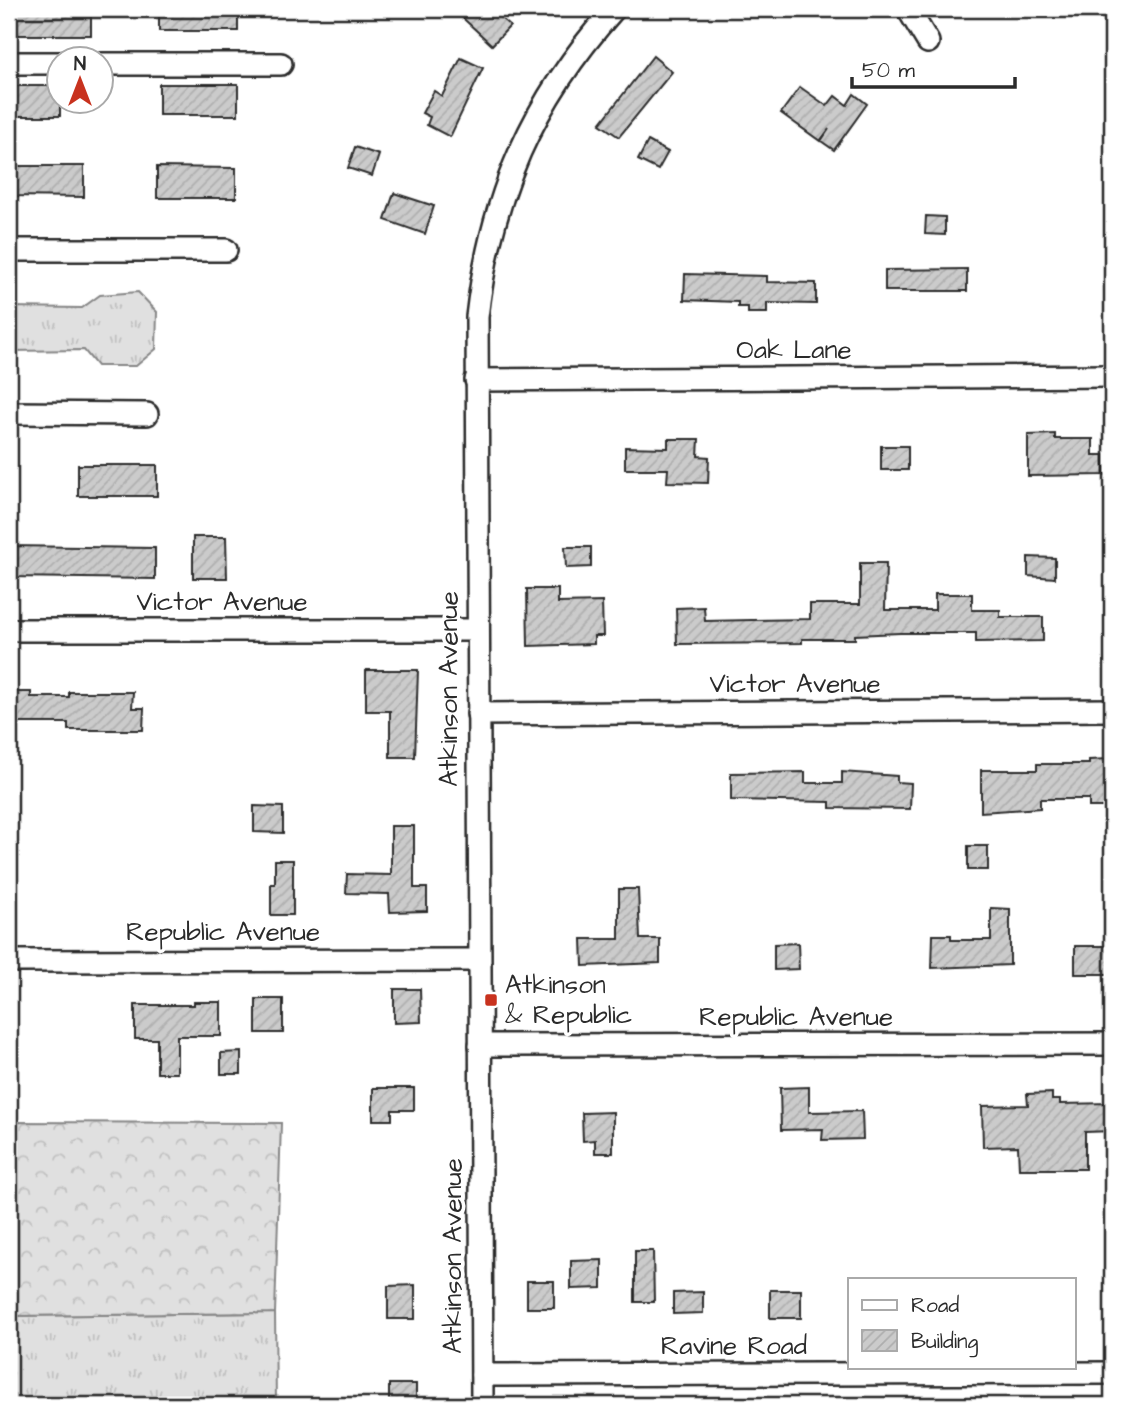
<svg xmlns="http://www.w3.org/2000/svg" width="1121" height="1414" font-family="'Architects Daughter',sans-serif">
	<style>
		.grass { fill: url(#grass-tufts); stroke: #868686; stroke-width: 2 }
		.forest { fill: url(#forest-crowns); stroke: #868686; stroke-width: 2 }
		.building { fill: url(#building-hatch); stroke: #2b2b2b; stroke-width: 2 }
		.lines { fill: none; stroke-linecap: round; stroke-linejoin: round }
		.minor-casing { stroke: #2b2b2b; stroke-width: 26 }
		.minor { stroke: #fff; stroke-width: 21 }
		.poi-dot { fill: #c8321e; stroke: #fff; stroke-width: 2.5 }
		.labels { text-anchor: middle; dominant-baseline: central; stroke-width: 7; stroke-linejoin: round; paint-order: stroke }
		.street-label { font-size: 26px; fill: #2b2b2b; stroke: #fff }
		.poi-label { font-size: 26px; fill: #2b2b2b; stroke: #fff; text-anchor: start }
	</style>
	<defs>
		<pattern id="grass-tufts" width="24" height="20" patternUnits="userSpaceOnUse" patternTransform="scale(1.75)"><rect width="24" height="20" fill="#e0e0e0"/><path d="M3 7l-1-3M5 7V3M7 7l1-3M15 17l-1-3M17 17v-4M19 17l1-3" fill="none" stroke="#c0c0c0"/></pattern>
		<pattern id="forest-crowns" width="20" height="18" patternUnits="userSpaceOnUse" patternTransform="scale(1.75)"><rect width="20" height="18" fill="#e0e0e0"/><path d="M2 6a3 3 0 1 1 6 0M12 15a3 3 0 1 1 6 0" fill="none" stroke="#c0c0c0"/></pattern>
		<pattern id="building-hatch" width="6" height="6" patternUnits="userSpaceOnUse" patternTransform="scale(1.75)"><rect width="6" height="6" fill="#cbcbcb"/><path d="M-1 1l2-2M0 6l6-6M5 7l2-2" fill="none" stroke="#aeaeae"/></pattern>
	</defs>
	<rect width="100%" height="100%" fill="#fff"/>
	<filter id="ink" filterUnits="userSpaceOnUse"><feTurbulence type="fractalNoise" baseFrequency=".0143" numOctaves="2"/><feDisplacementMap in="SourceGraphic" scale="14" xChannelSelector="R" yChannelSelector="G"/><feConvolveMatrix kernelMatrix="1 2 1 2 8 2 1 2 1" color-interpolation-filters="sRGB"/></filter>
	<g filter="url(#ink)">
		<g class="grass">
			<path d="M138 292 157 312 156 349 136 366H97L84 350 9 351V307L82 308 100 295Z"/>
			<path d="M275 1313 276 1405H9V1316Z"/>
		</g>
		<path class="forest" d="M9 1122 281 1123 275 1313 9 1316Z"/>
		<g class="building">
			<rect x="12" y="9" width="79" height="26"/>
			<rect x="159" y="9" width="79" height="22"/>
			<path d="M453 9H491L510 26 492 45Z"/>
			<path d="M653 56 672 72 619 137 600 124Z"/>
			<path d="M461 58 483 68 450 137 427 125 430 117 422 113 434 91 442 96Z"/>
			<rect x="159" y="84" width="79" height="31"/>
			<rect x="11" y="86" width="49" height="30"/>
			<path d="M800 87 827 106 835 96 847 105 854 94 867 104 834 150 821 141 829 129 820 141 781 113Z"/>
			<path d="M648 141 668 152 658 170 638 160Z"/>
			<path d="M355 147 379 155 372 176 348 168Z"/>
			<path d="M9 166H84V197L9 196Z"/>
			<path d="M157 167 236 168V198H157Z"/>
			<path d="M394 193 434 206 425 234 385 220Z"/>
			<path d="M926 216 945 217V235L925 234Z"/>
			<path d="M967 269V291H885V270Z"/>
			<path d="M685 274 767 276V282L816 283V304L767 303V313H748V307H738V302L684 300Z"/>
			<path d="M1055 434V439H1093V455H1104V475L1028 476V435Z"/>
			<path d="M668 439H699L698 456 709 457 708 483 667 482 668 469H625V447L668 448Z"/>
			<rect x="881" y="446" width="27" height="24"/>
			<rect x="78" y="465" width="79" height="31"/>
			<path d="M193 537H226L227 578H193Z"/>
			<path d="M9 546 155 548V579L9 577Z"/>
			<path d="M565 547H591V567L566 568Z"/>
			<path d="M1028 557 1055 558V578L1028 576Z"/>
			<path d="M860 563H886L885 610H935V594H972V610H1000V617H1043V641L976 642V633H900L855 635V639H802V643L677 644 676 608 704 607 705 621 752 620 810 619V604H860Z"/>
			<path d="M527 589H558V603L602 602 603 636H594V644L528 646Z"/>
			<path d="M366 670H418L415 757H390V711H366Z"/>
			<path d="M12 692H31V697H69V692H133L132 708H144L143 730H68V723H12Z"/>
			<path d="M1108 759 1109 807H1089V799H1040V808L981 812V770H1037V764H1089V760Z"/>
			<path d="M805 772V783H842V772L897 776V782L911 783 910 809 830 808V802L731 800V773Z"/>
			<path d="M254 806 283 807V833L254 832Z"/>
			<path d="M391 826H414V888H427V911L390 912 389 894 346 893 347 874 391 875Z"/>
			<rect x="968" y="846" width="20" height="24"/>
			<path d="M275 860H293V915H271V884H275Z"/>
			<path d="M619 889H638L640 939H660V963L583 966 582 939H619Z"/>
			<path d="M991 908 1010 909V965L932 968 933 935H951V940H991Z"/>
			<path d="M798 943 799 969 774 970V944Z"/>
			<rect x="1075" y="946" width="34" height="28"/>
			<path d="M394 989H420L421 1022 394 1023Z"/>
			<rect x="256" y="999" width="27" height="34"/>
			<path d="M194 1002H221V1036H177V1073H157V1039H135V1005H194Z"/>
			<path d="M241 1052V1074H221V1053Z"/>
			<path d="M809 1087V1112L862 1111 863 1139 822 1140 823 1129 781 1130 780 1088Z"/>
			<path d="M373 1088H414V1110H392V1120H373Z"/>
			<path d="M1052 1093V1100H1060V1104L1112 1103V1131L1085 1132V1169H1019L1018 1146 983 1147 982 1106 1028 1105 1027 1094Z"/>
			<path d="M613 1112V1153H595V1140L583 1141 582 1113Z"/>
			<path d="M635 1251H653L654 1302H635Z"/>
			<path d="M602 1260V1288L571 1289V1261Z"/>
			<rect x="527" y="1281" width="27" height="27"/>
			<path d="M415 1285V1319H388V1286Z"/>
			<rect x="770" y="1290" width="31" height="28"/>
			<path d="M703 1292V1313L673 1314V1293Z"/>
			<rect x="389" y="1384" width="27" height="21"/>
		</g>
		<g class="lines">
			<g class="minor-casing">
				<g id="minor">
					<path d="M908 9 928 42"/>
					<path d="M9 63H60"/>
					<path d="M102 64H281"/>
					<path d="M9 250H226"/>
					<path d="M476 380 1112 376"/>
					<path d="M9 413 147 414"/>
					<path d="M9 630H476"/>
					<path d="M478 714 1112 710"/>
					<path d="M9 961 479 960"/>
					<path d="M480 1045 1112 1044"/>
					<path d="M482 1375 1112 1373"/>
					<path d="M482 1405 477 317C491 195 532 101 614 9"/>
				</g>
			</g>
			<use href="#minor" class="minor"/>
		</g>
	</g>
	<rect class="poi-dot" x="484" y="993" width="14" height="14" rx="3.5"/>
	<g class="labels">
		<g class="street-label">
			<text x="794" y="350">Oak Lane</text>
			<text x="222" y="602">Victor Avenue</text>
			<text x="795" y="684">Victor Avenue</text>
			<text transform="translate(449 689) rotate(-90)">Atkinson Avenue</text>
			<text x="223" y="932">Republic Avenue</text>
			<text x="796" y="1017">Republic Avenue</text>
			<text transform="translate(453 1256) rotate(-90)">Atkinson Avenue</text>
			<text x="734" y="1346">Ravine Road</text>
		</g>
		<g class="poi-label">
			<text x="505" y="985">Atkinson<tspan x="505" dy="30">&amp; Republic</tspan></text>
		</g>
	</g>
	<rect width="1121" height="1414" fill="none" stroke="#fff" stroke-width="35"/>
	<rect x="18" y="18" width="1086" height="1379" fill="none" stroke="#2b2b2b" stroke-width="2.5" filter="url(#ink)"/>
	<rect x="848" y="1278" width="228" height="91" fill="#ffffff" stroke="#aaaaaa" stroke-width="2"/>
	<rect x="862" y="1300" width="35" height="10" fill="#ffffff" stroke="#aaaaaa" stroke-width="2"/>
	<text x="911" y="1312" font-size="21" fill="#2b2b2b">Road</text>
	<rect x="862" y="1330" width="35" height="21" fill="url(#building-hatch)" stroke="#aaaaaa" stroke-width="2"/>
	<text x="911" y="1348" font-size="21" fill="#2b2b2b">Building</text>
	<g transform="translate(80 80)"><circle r="33" fill="#ffffff" stroke="#aaaaaa" stroke-width="2"/>
	<path d="M0-5L12 26L0 18L-12 26Z" fill="#c8321e"/>
	<text y="-10" font-size="19" font-weight="bold" text-anchor="middle" fill="#2b2b2b">N</text>
	</g>
	<path d="M852 77v10h163v-10" fill="none" stroke="#2b2b2b" stroke-width="3.5"/>
	<text x="862" y="77" font-size="21" fill="#2b2b2b" stroke="#ffffff" stroke-width="5" paint-order="stroke">50 m</text>
</svg>
